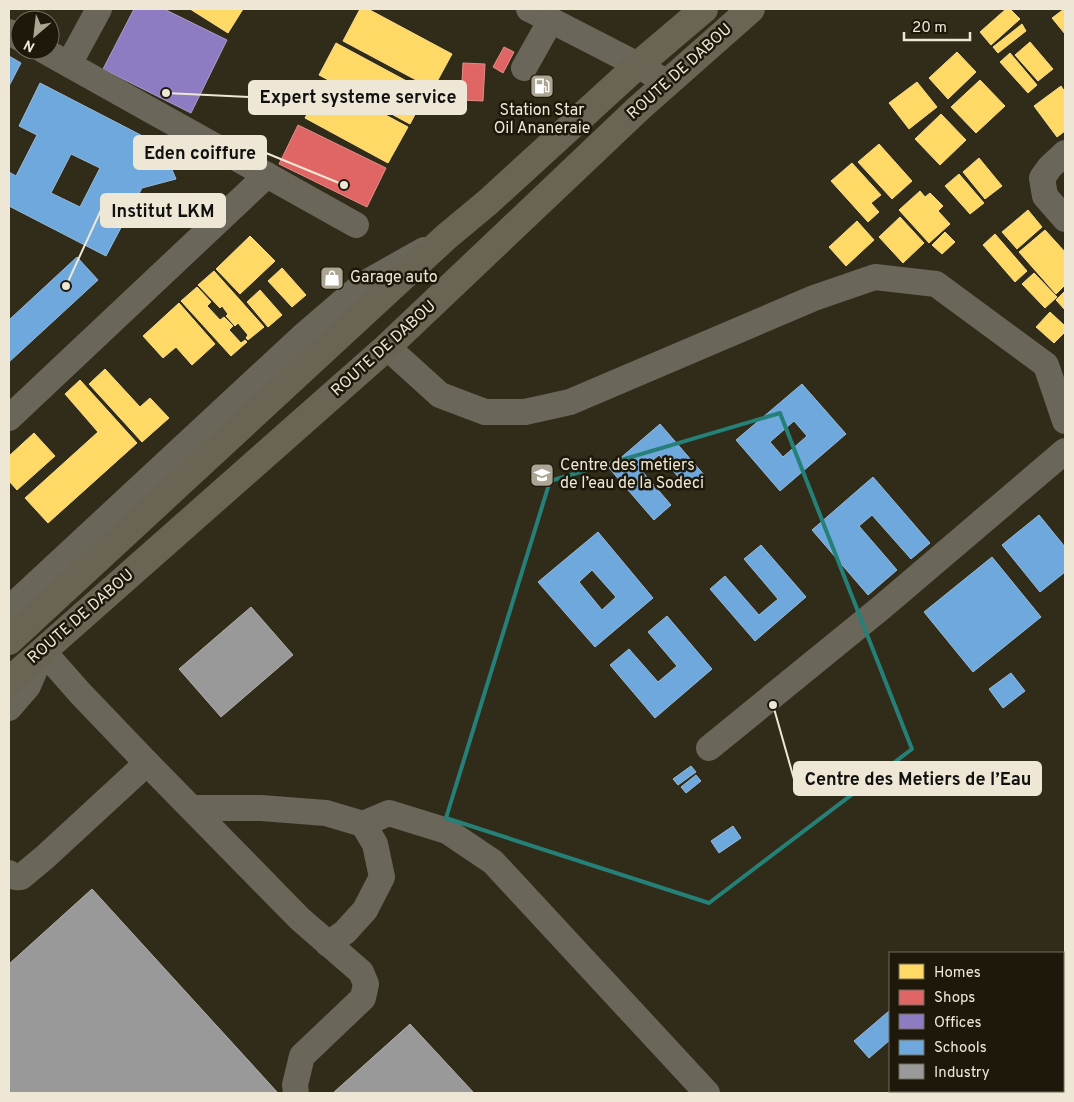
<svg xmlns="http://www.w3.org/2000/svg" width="1074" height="1102" font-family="Overpass,sans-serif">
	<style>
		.homes { fill: #ffd966; stroke: #fadd87 }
		.shops { fill: #e06666; stroke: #e48d87 }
		.offices { fill: #8e7cc3; stroke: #ab9cc8 }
		.schools { fill: #6fa8dc; stroke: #95bbda; fill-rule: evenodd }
		.industry { fill: #999; stroke: #b2b0ab }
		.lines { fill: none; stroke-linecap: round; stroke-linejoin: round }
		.minor { stroke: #6a665a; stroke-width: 26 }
		.major { stroke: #6a6454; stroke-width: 28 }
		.marked { fill: none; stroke: #258178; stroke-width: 4; stroke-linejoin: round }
		.labels { text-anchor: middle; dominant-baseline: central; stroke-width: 5; stroke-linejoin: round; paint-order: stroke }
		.street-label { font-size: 16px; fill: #eee7d5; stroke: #1e180b }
		.poi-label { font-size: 16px; fill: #eee7d5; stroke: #1e180b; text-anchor: start }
		.leader { fill: none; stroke: #eee7d5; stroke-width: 2 }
		.callout-dot { fill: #eee7d5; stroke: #1e180b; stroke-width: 2 }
		.callout { fill: #eee7d5; stroke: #eee7d5; stroke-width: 2 }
		.callout-label { font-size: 18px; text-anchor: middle; font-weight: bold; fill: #111 }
	</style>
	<rect width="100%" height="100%" fill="#312b1a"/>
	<g class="homes">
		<path d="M190 9H243L228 33Z"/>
		<path d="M360 9H368L452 54 433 89 343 41Z"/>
		<path d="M1006 9H1010L1020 19 991 45 980 32Z"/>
		<path d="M1064 9H1065V34L1052 18Z"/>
		<path d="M1022 24 1026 31 998 53 993 47Z"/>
		<path d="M1030 42 1053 69 1038 81 1015 55Z"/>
		<path d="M336 43 427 92 410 124 319 75Z"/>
		<path d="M957 52 976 72 948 99 929 78Z"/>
		<path d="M1010 53 1037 85 1028 93 1000 62Z"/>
		<path d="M980 80 1005 106 976 133 951 107Z"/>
		<path d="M324 82 408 127 388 163 305 118Z"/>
		<path d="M917 82 937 107 909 129 889 103Z"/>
		<path d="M1061 86 1065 92V131L1057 137 1034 106Z"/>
		<path d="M941 114 966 140 940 165 915 139Z"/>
		<path d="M879 144 912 181 892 199 858 162Z"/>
		<path d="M979 158 1002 186 985 199 963 172Z"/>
		<path d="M852 163 881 195 871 203 879 212 868 222 831 181Z"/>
		<path d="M959 174 984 203 970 214 945 186Z"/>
		<path d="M920 191 925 197 930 193 943 206 938 211 950 224 929 243 899 210Z"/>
		<path d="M1028 210 1042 227 1017 249 1002 232Z"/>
		<path d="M900 217 924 243 903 263 879 237Z"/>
		<path d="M857 221 874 240 846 266 829 247Z"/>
		<path d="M1045 230 1065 252V285L1056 294 1019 252Z"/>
		<path d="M945 232 955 242 942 254 932 245Z"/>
		<path d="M995 234 1027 271 1015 282 983 245Z"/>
		<path d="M250 236 275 261 240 294 216 269Z"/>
		<path d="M282 268 306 295 292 307 268 281Z"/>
		<path d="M214 271 264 327 248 340 246 338 248 335 238 323 235 326 226 316 228 314 222 306 220 308 198 285Z"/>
		<path d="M1034 273 1057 297 1045 308 1022 284Z"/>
		<path d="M197 287 211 302 207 306 220 320 224 317 233 326 229 330 241 343 245 340 247 342 231 356 181 301Z"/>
		<path d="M260 290 282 315 268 327 247 302Z"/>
		<path d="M1065 291V310L1056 300Z"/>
		<path d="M179 303 215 344 192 365 176 347 163 358 143 336Z"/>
		<path d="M1050 312 1065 326V332L1054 343 1036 327Z"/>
		<path d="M105 369 140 407 150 398 169 418 142 442 89 384Z"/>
		<path d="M80 380 137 443 48 523 25 498 98 432 65 394Z"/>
		<path d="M34 433 55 456 17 490 9 481V456Z"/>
	</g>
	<g class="shops">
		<path d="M504 47 514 52 503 73 493 67Z"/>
		<path d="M463 63 485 64 483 101 461 100Z"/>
		<path d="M298 125 386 168 367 207 279 164Z"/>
	</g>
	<path class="offices" d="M134 9H164L227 40 191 113 103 69Z"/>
	<g class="schools">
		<path d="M9 56 21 63 9 86Z"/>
		<path d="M40 83 162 146 176 179 142 188 106 256 9 206V172L16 176 37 135 19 126ZM71 154 100 168 80 207 51 193Z"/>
		<path d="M77 257 98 280 9 362V320Z"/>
		<path d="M802 384 846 434 780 491 736 440ZM794 421 807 436 783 457 770 442Z"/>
		<path d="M660 424 705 476 689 489 659 455 641 470 671 505 654 520 609 468Z"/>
		<path d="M873 477 930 543 911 559 872 515 859 526 897 570 868 595 812 530Z"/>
		<path d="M1039 515 1065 547V572L1040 592 1002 545Z"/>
		<path d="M598 532 653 598 595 647 538 582ZM592 570 616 597 602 610 579 582Z"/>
		<path d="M761 545 806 597 755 641 710 589 725 576 759 615 778 599 744 559Z"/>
		<path d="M992 557 1041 617 973 672 924 612Z"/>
		<path d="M667 616 712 669 655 718 610 665 629 649 658 682 677 666 648 632Z"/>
		<path d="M1011 673 1025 691 1003 708 989 689Z"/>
		<path d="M691 766 696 772 678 785 673 779Z"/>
		<path d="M696 775 701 781 686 793 681 787Z"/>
		<path d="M733 826 741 838 719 853 711 841Z"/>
		<path d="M889 1011 890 1012V1040L869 1058 854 1041Z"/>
	</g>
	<g class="industry">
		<path d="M251 607 293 655 221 717 179 669Z"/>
		<path d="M92 889 278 1093H9V964Z"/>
		<path d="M410 1024 474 1093H333Z"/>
	</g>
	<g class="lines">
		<g class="minor">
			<path d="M529 9 638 65 667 83"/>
			<path d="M9 32 20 38"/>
			<path d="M43 50 356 225"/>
			<path d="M69 64 99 9"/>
			<path d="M524 68 551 20"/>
			<path d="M1065 153 1050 167 1042 178 1045 196 1065 219"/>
			<path d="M387 347 440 395 485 412H525L570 402 814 298 875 277 936 284 1046 365 1065 421"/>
			<path d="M9 418 267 175"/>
			<path d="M9 609 304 335 362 285 424 250"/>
			<path d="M9 708 28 686 43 651 80 693 147 763 300 919 361 972 366 984 363 998 302 1056 295 1085 296 1093"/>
			<path d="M709 748 882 607 1065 451"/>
			<path d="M192 808H261L326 813 363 824 375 844 382 877 365 910 345 932 328 944"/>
			<path d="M363 824 389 813 447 831 493 862 707 1093"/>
			<path d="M9 873C12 877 15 878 21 877L45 857 147 763"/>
		</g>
		<g class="major">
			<path d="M9 641 446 237 488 202 638 65 704 9"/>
			<path d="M9 681 387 347 639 108 751 9"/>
		</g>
	</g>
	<path class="marked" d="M780 413 912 749 709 903 446 818 550 481Z"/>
	<defs>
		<g id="fuel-square" transform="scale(1.25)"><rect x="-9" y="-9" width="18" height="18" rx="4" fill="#aca594" stroke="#1e180b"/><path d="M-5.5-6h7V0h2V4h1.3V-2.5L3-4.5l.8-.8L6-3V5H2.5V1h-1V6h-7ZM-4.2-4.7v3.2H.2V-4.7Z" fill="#fff"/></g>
		<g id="shop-square" transform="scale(1.25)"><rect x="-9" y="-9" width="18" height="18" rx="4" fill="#aca594" stroke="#1e180b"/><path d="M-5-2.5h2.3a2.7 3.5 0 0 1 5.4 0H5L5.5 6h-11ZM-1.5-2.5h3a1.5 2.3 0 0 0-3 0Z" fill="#fff"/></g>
		<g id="school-square" transform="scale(1.25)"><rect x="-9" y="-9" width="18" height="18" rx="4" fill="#aca594" stroke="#1e180b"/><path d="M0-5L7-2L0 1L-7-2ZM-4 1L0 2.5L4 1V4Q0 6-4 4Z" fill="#fff"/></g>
	</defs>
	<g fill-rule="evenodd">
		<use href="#fuel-square" x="542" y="86"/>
		<use href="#shop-square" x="332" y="278"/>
		<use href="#school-square" x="542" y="475"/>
	</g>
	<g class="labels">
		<g class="street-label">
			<text transform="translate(680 72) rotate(-42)">ROUTE DE DABOU</text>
			<text transform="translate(384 349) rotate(-42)">ROUTE DE DABOU</text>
			<text transform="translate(81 617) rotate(-41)">ROUTE DE DABOU</text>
		</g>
		<g class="poi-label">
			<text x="542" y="111" text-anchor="middle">Station Star<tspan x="542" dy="18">Oil Ananeraie</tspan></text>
			<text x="350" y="278">Garage auto</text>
			<text x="560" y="466">Centre des metiers<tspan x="560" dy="18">de l’eau de la Sodeci</tspan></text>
		</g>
	</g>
	<path class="leader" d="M166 93L249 97M344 185L266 153M66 286L101 210M773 705L794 779"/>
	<g class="callout-dot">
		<circle cx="166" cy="93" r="5"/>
		<circle cx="344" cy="185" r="5"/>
		<circle cx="66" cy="286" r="5"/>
		<circle cx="773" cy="705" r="5"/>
	</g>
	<g class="callout">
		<rect x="249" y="81" width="217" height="33" rx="5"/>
		<rect x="134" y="136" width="132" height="33" rx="5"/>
		<rect x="101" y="194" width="124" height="33" rx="5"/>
		<rect x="794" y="762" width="247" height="33" rx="5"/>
	</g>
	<g class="callout-label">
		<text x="358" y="103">Expert systeme service</text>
		<text x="200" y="159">Eden coiffure</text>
		<text x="163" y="217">Institut LKM</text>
		<text x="918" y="785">Centre des Metiers de l’Eau</text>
	</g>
	<rect width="1074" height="1102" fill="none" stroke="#eee7d5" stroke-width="20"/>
	<rect x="889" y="952" width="175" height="140" fill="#1e180b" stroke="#716b5c"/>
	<rect x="899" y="964" width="25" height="15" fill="#ffd966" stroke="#716b5c"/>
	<text x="934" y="977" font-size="15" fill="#eee7d5">Homes</text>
	<rect x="899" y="990" width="25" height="15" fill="#e06666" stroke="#716b5c"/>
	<text x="934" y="1002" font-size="15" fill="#eee7d5">Shops</text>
	<rect x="899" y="1014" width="25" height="15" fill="#8e7cc3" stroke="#716b5c"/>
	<text x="934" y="1027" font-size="15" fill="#eee7d5">Offices</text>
	<rect x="899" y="1040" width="25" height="15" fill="#6fa8dc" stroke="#716b5c"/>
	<text x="934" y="1052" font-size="15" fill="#eee7d5">Schools</text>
	<rect x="899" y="1064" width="25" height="15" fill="#999999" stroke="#716b5c"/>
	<text x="934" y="1077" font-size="15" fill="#eee7d5">Industry</text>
	<g transform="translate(35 35) rotate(208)"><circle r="24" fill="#1e180b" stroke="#716b5c"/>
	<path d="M0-4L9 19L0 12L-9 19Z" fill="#aca594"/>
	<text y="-8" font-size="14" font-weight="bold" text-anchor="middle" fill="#eee7d5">N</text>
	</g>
	<path d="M904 32v8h66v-8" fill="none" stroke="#eee7d5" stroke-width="2.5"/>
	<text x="912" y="32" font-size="15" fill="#eee7d5" stroke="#1e180b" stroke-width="4" paint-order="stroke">20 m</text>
</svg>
